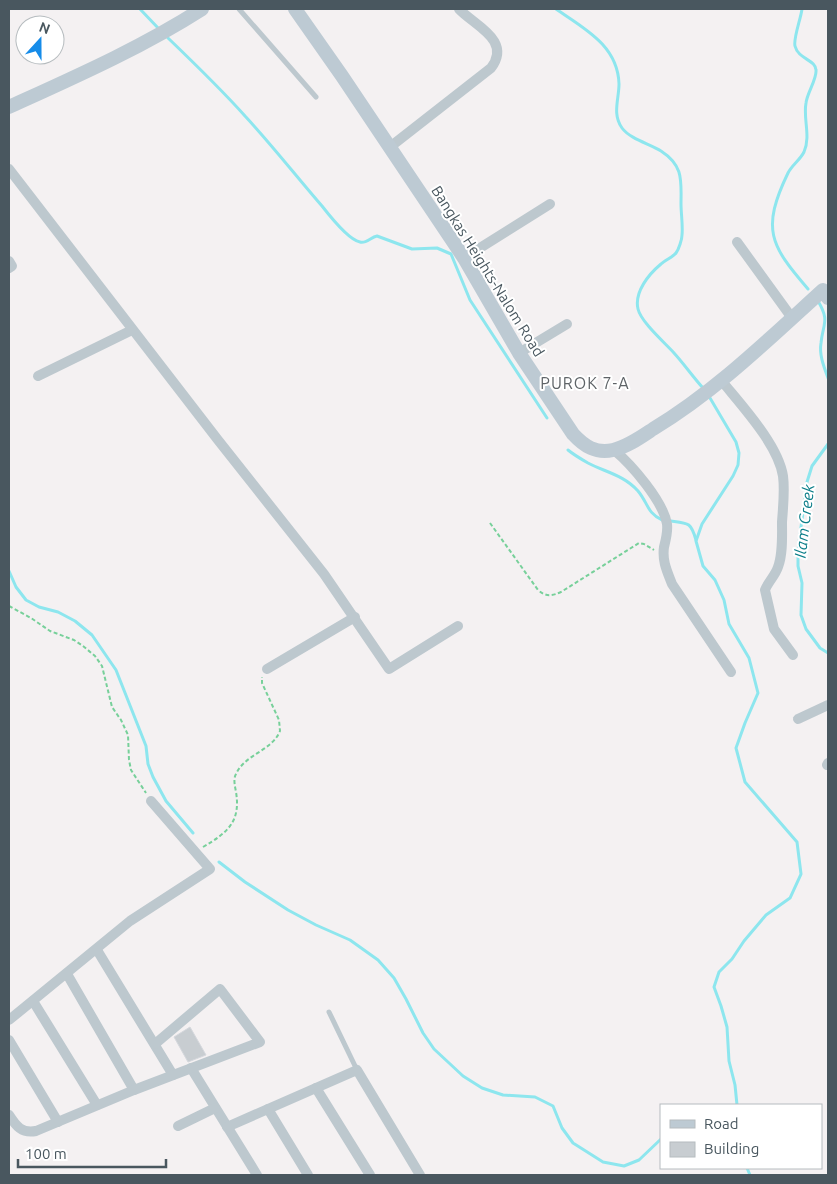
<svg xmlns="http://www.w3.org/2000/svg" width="837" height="1184" font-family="Ubuntu,sans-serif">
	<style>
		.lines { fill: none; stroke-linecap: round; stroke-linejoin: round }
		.stream { stroke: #8de6ee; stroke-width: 3 }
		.building { fill: #c8cdd1; stroke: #d5d8dd }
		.path { stroke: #77d09a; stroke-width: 2; stroke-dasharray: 4 2.5; stroke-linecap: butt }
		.lane { stroke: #bdc8ce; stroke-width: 5 }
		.street { stroke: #bdc8ce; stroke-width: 10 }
		.secondary { stroke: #bdcad3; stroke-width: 14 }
		.labels { text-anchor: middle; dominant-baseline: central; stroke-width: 4; stroke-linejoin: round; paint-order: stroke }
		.street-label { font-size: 15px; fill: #49575f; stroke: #fff }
		.neighbourhood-label { font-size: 16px; letter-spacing: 1px; fill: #5e6367; stroke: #fff }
		.water-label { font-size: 16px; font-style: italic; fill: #0c7e89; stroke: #fff }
	</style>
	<rect width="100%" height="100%" fill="#f4f1f2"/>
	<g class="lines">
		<g class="stream">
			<path d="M140 9 159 29"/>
			<path d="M556 9C583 28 618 45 619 84 619 99 612 114 622 128 630 139 650 144 661 151 684 166 681 181 681 204 681 214 683 225 682 235 682 239 679 249 676 253 673 257 665 260 661 264 649 274 634 292 638 309 641 322 665 343 674 353 684 364 693 377 703 388"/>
			<path d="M802 9C801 18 793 39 795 46 798 59 816 60 816 70 817 79 807 93 806 103 803 119 811 136 804 152 800 160 792 165 788 173 761 229 770 245 808 289"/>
			<path d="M168 38C194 63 221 89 245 116 272 145 296 176 322 206 329 215 349 240 360 242 366 244 371 237 377 236L412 249 437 248 451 254 470 300 547 418"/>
			<path d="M818 301C830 321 823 323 821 343 819 355 824 367 828 378"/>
			<path d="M710 398 736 442 739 453 738 465 733 476 702 524 696 541 703 566 715 580 724 600 729 624 749 658 758 693 745 723 736 748 745 782 797 842 801 874 790 898 766 915 744 941 732 959 719 972 714 987 721 1006 727 1027 729 1061 735 1085 737 1105"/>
			<path d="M828 444 812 466 807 482 798 550V566L802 583 801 615 806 629 820 648 828 653"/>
			<path d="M568 450C574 455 581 459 588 463 605 472 624 475 638 491 648 503 647 513 662 520"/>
			<path d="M671 521C688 523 691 522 696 540"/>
			<path d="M9 571 16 587 26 600 39 607 58 612 75 621 92 635 116 670 146 746 148 764 153 777 166 801 193 833"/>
			<path d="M219 862 245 882 288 910 316 925 350 940 378 960 394 978 406 999 423 1033 434 1049 463 1076 482 1088 503 1095 535 1097 553 1106 562 1128 573 1143 603 1162 624 1166 639 1160 661 1139"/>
			<path d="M747 1168 750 1175"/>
		</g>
	</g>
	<path class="building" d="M190 1027 206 1055 188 1062 174 1037Z"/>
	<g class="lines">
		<g class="path">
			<path d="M490 523 538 590C546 597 552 596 561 592L639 543 644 544 654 550"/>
			<path d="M9 606 31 618 50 631 74 640 83 646 95 656 102 666 112 707 121 720 128 735 129 760 131 770 146 793"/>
			<path d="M203 847C227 833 241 822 236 792 235 786 233 779 236 774 245 754 272 751 280 731L279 720 262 683V677"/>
		</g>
		<g class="lane">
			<path d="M239 9 316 97"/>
			<path d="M329 1012 357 1070"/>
		</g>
		<g class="street">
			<path d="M390 147 491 68C512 40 475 26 459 9"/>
			<path d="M9 169 218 440 324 574 389 669 458 626"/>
			<path d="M737 242 792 318"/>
			<path d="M464 258 550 204"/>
			<path d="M9 261 12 266 9 268"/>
			<path d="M519 353 567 324"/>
			<path d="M38 376 132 330"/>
			<path d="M721 380C741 405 778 444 783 476 785 491 783 507 782 522 782 536 783 554 778 567 775 576 768 582 765 590L774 629 793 655"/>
			<path d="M614 450C632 465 663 501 667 524 668 532 666 539 664 547 662 561 667 571 672 584L731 672"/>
			<path d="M267 669 355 617"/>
			<path d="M798 719 828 705"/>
			<path d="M827 765 828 763"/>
			<path d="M97 950 173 1075"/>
			<path d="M67 974 134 1090"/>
			<path d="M33 1001 97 1105"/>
			<path d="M9 1020 130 921 210 869 151 801"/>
			<path d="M9 1040 58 1122"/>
			<path d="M191 1068 257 1175"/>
			<path d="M316 1088 370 1175"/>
			<path d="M268 1109 308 1175"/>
			<path d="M9 1115C16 1126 22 1134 36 1131L134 1090 260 1042 220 989 155 1044"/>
			<path d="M178 1126 215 1108"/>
			<path d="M227 1127 357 1070 420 1175"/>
		</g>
		<g class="secondary">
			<path d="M295 9 342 76 464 258 519 353 573 434C584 446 596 454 613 450 627 447 641 437 653 429 716 391 769 339 823 290L828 298"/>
			<path d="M9 107C75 77 141 48 202 9"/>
		</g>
	</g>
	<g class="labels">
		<g class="street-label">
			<text transform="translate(488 271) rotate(58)">Bangkas Heights-Nalom Road</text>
		</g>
		<g class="neighbourhood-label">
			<text x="585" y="383">PUROK 7-A</text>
		</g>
		<g class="water-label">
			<text transform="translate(804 521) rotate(-83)">Ilam Creek</text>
		</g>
	</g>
	<rect width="837" height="1184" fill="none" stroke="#49575f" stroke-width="20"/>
	<rect x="660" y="1104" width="162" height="65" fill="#ffffff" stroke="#b6bcbf"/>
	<rect x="670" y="1120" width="25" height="8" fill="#bdcad3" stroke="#b6bcbf"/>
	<text x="704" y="1129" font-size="15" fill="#49575f">Road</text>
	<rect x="670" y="1142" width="25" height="15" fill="#c8cdd1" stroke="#b6bcbf"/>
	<text x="704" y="1154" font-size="15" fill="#49575f">Building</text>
	<g transform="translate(40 40) rotate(21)"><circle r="24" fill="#ffffff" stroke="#b6bcbf"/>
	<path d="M0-4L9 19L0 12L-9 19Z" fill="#168ce9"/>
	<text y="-8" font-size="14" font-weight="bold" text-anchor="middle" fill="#49575f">N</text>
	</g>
	<path d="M18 1159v8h148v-8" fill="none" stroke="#49575f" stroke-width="2.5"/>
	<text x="25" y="1159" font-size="15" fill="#49575f" stroke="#ffffff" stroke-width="4" paint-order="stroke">100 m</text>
</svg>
